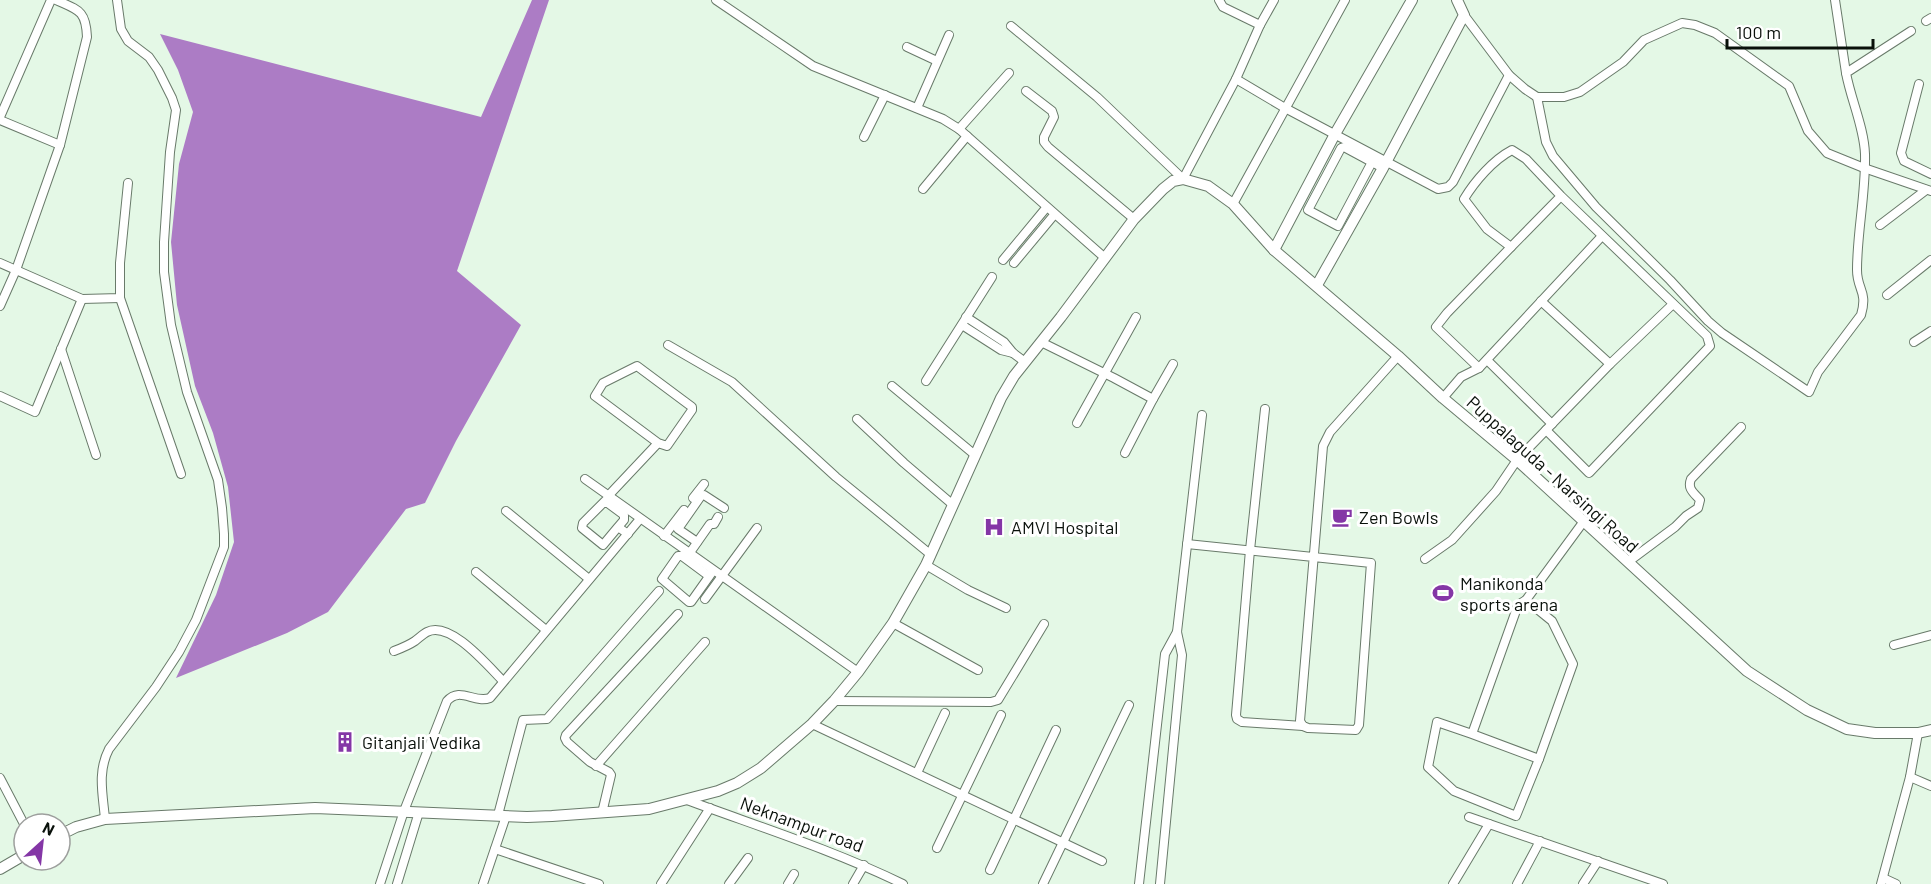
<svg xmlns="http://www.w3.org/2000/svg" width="1931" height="884" font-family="Barlow,sans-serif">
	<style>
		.water { fill: #ac7cc5 }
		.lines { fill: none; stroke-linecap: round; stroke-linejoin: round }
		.minor-casing { stroke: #697a6a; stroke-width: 10 }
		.tertiary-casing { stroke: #697a6a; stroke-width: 12 }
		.minor { stroke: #fff; stroke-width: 8 }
		.tertiary { stroke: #fff; stroke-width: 10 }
		.labels { text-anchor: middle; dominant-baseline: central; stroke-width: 6; stroke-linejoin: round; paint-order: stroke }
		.street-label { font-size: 18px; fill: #09100a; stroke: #fff }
		.poi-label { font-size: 18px; fill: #09100a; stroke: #fff; text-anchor: start }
	</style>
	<rect width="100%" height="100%" fill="#e4f8e6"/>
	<path class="water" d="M532 0H549L457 271 521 325 456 441 425 503 406 509 328 612 287 633 176 678 216 595 234 542 228 487 213 433 195 386 177 305 171 242 179 164 193 112 178 70 160 34 481 117Z"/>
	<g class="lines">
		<g class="minor-casing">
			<g id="minor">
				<path d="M716 0 813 66 943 119 959 129"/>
				<path d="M1219 0 1223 7 1260 25 1236 79 1285 108 1438 189 1448 187 1453 182 1509 75"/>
				<path d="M1835 0 1846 73"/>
				<path d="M1464 15 1509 75 1525 89 1537 97H1564L1580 92 1623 62 1644 40 1682 23 1695 25 1715 33 1789 86 1808 131 1827 153 1864 168 1931 191"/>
				<path d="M1926 21 1931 18"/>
				<path d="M1260 25 1274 0"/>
				<path d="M1011 26 1097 97 1183 179 1236 79"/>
				<path d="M907 47 937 61"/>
				<path d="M1009 73 959 129 1105 258"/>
				<path d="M1919 84 1901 153 1904 161 1931 174"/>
				<path d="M1026 91 1052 111 1054 117 1044 137V142L1048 147 1134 219"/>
				<path d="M1537 97 1546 142 1553 156 1596 207 1670 280 1708 321 1722 333 1809 392 1818 372 1861 315C1868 291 1857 290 1857 270 1857 232 1866 193 1865 154 1864 127 1851 100 1846 73L1911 31"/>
				<path d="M917 108 949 35"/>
				<path d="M0 117 51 0"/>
				<path d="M0 120 60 145"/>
				<path d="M864 137 885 95"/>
				<path d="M1372 162 1338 226 1308 210 1341 148 1344 147 1383 168"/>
				<path d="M923 189 967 136"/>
				<path d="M1233 204 1345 0"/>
				<path d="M1880 225 1926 190"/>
				<path d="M1003 260 1046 208"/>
				<path d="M0 263 82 299 120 298V263L128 183"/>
				<path d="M1014 263 1054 215"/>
				<path d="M1887 295 1931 260"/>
				<path d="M120 298 181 474"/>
				<path d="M1541 301 1610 364"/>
				<path d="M0 306 16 270 60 145 87 37C86 10 78 10 56 0"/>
				<path d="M966 317 1004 342 1013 353 1025 362"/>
				<path d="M962 325 1001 350 1013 353"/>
				<path d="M1041 342 1114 378 1153 399"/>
				<path d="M1914 342 1931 331"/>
				<path d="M668 345 732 382 836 477 930 554"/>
				<path d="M61 349 96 455"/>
				<path d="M1487 360 1552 424"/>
				<path d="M1479 368 1436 327 1447 313 1511 247"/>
				<path d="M926 381 992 277"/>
				<path d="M892 386 975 455"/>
				<path d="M0 396 35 412 82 299"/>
				<path d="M1443 398 1461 377 1479 368 1602 236"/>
				<path d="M1265 409 1250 550 1236 715 1237 719 1242 722 1303 726"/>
				<path d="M857 419 904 463 952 504"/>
				<path d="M1077 423 1136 317"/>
				<path d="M1546 430 1589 473 1710 346 1707 336 1561 196 1526 159 1512 150C1493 160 1475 181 1464 199L1487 229 1511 247 1561 196"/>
				<path d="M1125 453 1153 399 1173 364"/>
				<path d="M585 479 858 672"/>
				<path d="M609 495 658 443 667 446 692 410V407L637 366 603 383 595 396 658 443"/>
				<path d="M693 498 704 484"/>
				<path d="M506 511 589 579"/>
				<path d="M618 527 624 520V515L605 501 583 523 582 528 603 545 618 527 628 534"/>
				<path d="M664 536 684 510"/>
				<path d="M697 542 678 529 701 496 704 495 724 508"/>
				<path d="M1187 544 1371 563 1359 725 1356 730 1308 728 1303 726 1300 721 1323 446 1330 432 1398 356"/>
				<path d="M686 552 682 556H678L662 579 689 602H691L713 571"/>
				<path d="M689 554 710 524H714L718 517"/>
				<path d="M682 556 709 576"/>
				<path d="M1425 559 1452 540 1496 491 1517 460 1610 364 1673 304"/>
				<path d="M1628 562 1675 527 1686 516 1698 508 1700 500C1694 493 1687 489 1691 479L1741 427"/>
				<path d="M926 565 968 590 1006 608"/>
				<path d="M476 572 546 630"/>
				<path d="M705 599 757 528"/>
				<path d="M1526 600 1552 621 1573 664 1539 759"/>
				<path d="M893 623 978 670"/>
				<path d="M1894 645 1931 635"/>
				<path d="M394 651C402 648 409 645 415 641 419 638 423 634 427 632 450 620 488 666 503 681"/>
				<path d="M834 701 991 702 998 700 1044 624"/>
				<path d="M812 724 1102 861"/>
				<path d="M1472 734 1539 759 1516 816 1454 791 1428 767 1437 722 1472 734 1518 605 1526 600 1584 521"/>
				<path d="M596 766 705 642"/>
				<path d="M917 773 945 713"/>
				<path d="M1910 777 1931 786"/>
				<path d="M0 778 24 824"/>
				<path d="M687 800C760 827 833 850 903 884"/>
				<path d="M602 813 611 775 609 772 590 762 567 742 565 738 566 735 678 614"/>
				<path d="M498 815 523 720 547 719 659 591"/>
				<path d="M1469 817 1663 884"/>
				<path d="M105 819C103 795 97 772 109 749L156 687 179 652 196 620 224 547V534L222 508 218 480 187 392 171 325 164 272V242L170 152 176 110 172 98 158 70 149 57 128 41 121 29 117 0"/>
				<path d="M937 848 1001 715"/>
				<path d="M495 849 599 884"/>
				<path d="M990 870 1056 730"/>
				<path d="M1883 878 1896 884"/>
				<path d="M380 884 404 811 447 701C460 686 474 704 490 698L640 519"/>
				<path d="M397 884 419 812"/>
				<path d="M483 884 506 816"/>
				<path d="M661 884 710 808"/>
				<path d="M729 884 748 858"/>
				<path d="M788 884 794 874"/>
				<path d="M853 884 864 865"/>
				<path d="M1043 884 1129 705"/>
				<path d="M1139 884 1165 654 1177 632"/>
				<path d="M1160 884 1182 655 1177 632 1202 415"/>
				<path d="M1453 884 1489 824"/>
				<path d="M1517 884 1540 841"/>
				<path d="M1583 884 1598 861"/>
				<path d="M1881 884 1910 777 1918 733"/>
			</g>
		</g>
		<g class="tertiary-casing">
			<g id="tertiary">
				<path d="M1274 250 1335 134 1412 0"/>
				<path d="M1317 285 1383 168 1464 15 1457 0"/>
				<path d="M60 835 76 827 105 819 315 808 527 817 552 816 649 809 718 791 737 783 761 768 812 724 834 701 858 672 893 623 926 565 1001 398 1014 376 1061 317 1134 219 1163 189 1173 181 1183 179 1208 186 1233 204 1274 250 1398 356 1443 398 1517 460 1747 671 1807 710 1847 729 1875 733H1918L1931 730"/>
				<path d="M0 869 24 855"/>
			</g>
		</g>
		<use href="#minor" class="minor"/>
		<use href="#tertiary" class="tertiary"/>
	</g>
	<defs>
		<g id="cafe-bare" transform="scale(1.62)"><path d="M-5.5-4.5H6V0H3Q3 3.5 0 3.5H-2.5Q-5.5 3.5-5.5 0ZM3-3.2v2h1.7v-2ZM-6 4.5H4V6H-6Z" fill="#8436a6" stroke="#fff" stroke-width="2.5" paint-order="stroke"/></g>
		<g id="hospital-bare" transform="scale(1.62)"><path d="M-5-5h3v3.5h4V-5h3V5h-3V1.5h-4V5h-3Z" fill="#8436a6" stroke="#fff" stroke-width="2.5" paint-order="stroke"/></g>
		<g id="stadium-bare" transform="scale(1.62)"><path d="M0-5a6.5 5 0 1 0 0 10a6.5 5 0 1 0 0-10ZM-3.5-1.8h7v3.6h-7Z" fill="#8436a6" stroke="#fff" stroke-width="2.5" paint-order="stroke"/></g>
		<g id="building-bare" transform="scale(1.62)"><path d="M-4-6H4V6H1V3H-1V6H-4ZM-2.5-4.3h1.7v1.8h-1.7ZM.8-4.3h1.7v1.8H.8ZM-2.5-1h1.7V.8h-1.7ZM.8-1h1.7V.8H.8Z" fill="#8436a6" stroke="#fff" stroke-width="2.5" paint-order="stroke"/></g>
	</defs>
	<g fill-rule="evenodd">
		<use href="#cafe-bare" x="1342" y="517"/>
		<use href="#hospital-bare" x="994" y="527"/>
		<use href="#stadium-bare" x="1443" y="593"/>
		<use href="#building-bare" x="345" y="742"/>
	</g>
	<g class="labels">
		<g class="street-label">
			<text transform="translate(1553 474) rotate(42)">Puppalaguda - Narsingi Road</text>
			<text transform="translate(802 824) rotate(20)">Neknampur road</text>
		</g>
		<g class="poi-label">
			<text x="1359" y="517">Zen Bowls</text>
			<text x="1011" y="527">AMVI Hospital</text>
			<text x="1460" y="583">Manikonda<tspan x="1460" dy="21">sports arena</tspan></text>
			<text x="362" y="742">Gitanjali Vedika</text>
		</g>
	</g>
	<g transform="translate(42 842) rotate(27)"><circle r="28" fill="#ffffff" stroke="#9d9f9d" stroke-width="1.5"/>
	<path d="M0-4.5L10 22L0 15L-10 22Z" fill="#8436a6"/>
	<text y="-9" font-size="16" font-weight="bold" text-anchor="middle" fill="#09100a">N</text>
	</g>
	<path d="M1727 39v9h146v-9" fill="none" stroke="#09100a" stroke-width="3"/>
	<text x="1736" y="39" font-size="18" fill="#09100a" stroke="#ffffff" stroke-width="4.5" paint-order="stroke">100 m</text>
</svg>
